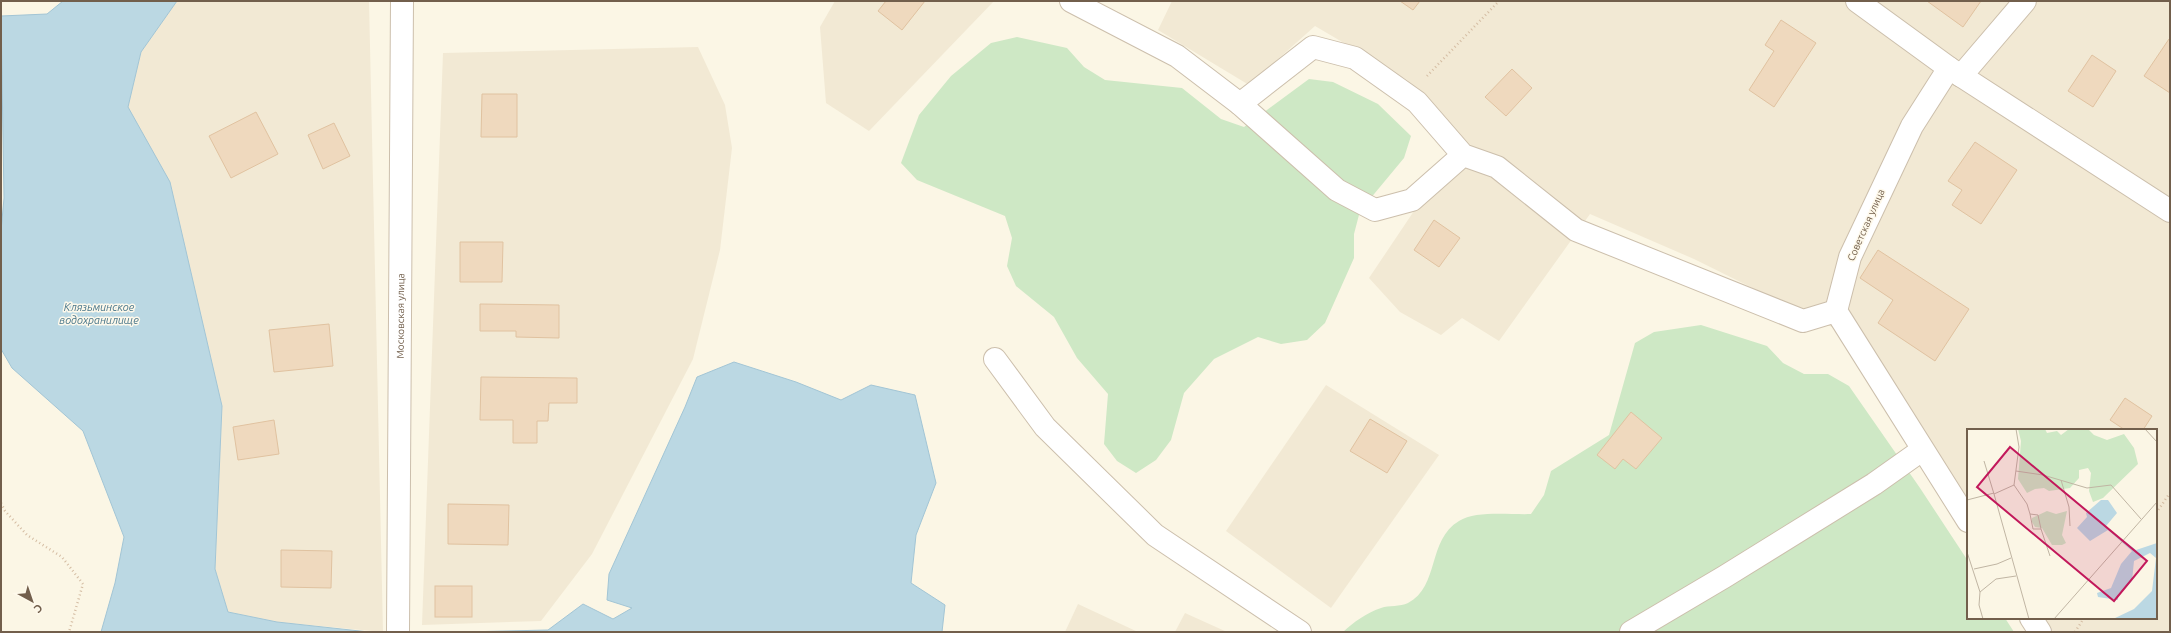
<svg xmlns="http://www.w3.org/2000/svg" width="2171" height="633" font-family="Ubuntu,sans-serif">
	<style>
		.residential { fill: #f2e9d4 }
		.green { fill: #cee8c5 }
		.water { fill: #bbd8e3; stroke: #a2c5d5 }
		.building { fill: #efd9be; stroke: #e0c2a0 }
		.lines { fill: none; stroke-linecap: round; stroke-linejoin: round }
		.minor-casing { stroke: #ccbfac; stroke-width: 24 }
		.path { stroke: #d4bca2; stroke-width: 2.5; stroke-dasharray: 1 3; stroke-linecap: butt }
		.minor { stroke: #fff; stroke-width: 22 }
		.labels { text-anchor: middle; dominant-baseline: central; stroke-width: 3; stroke-linejoin: round; paint-order: stroke }
		.street-label { font-size: 10px; fill: #725f4c; stroke: #fef9eb }
		.water-label { font-size: 11px; font-style: italic; fill: #4a778b; stroke: #fef9eb }
		.inset-road { fill: none; stroke: #c0b5a3; stroke-width: 1 }
		.view { fill: #c2185b; fill-opacity: 0.15; stroke: #c2185b; stroke-width: 2 }
		.inset-edge { fill: none; stroke: #725f4c; stroke-width: 2 }
	</style>
	<rect width="100%" height="100%" fill="#fbf6e5"/>
	<g class="residential">
		<path d="M177 1H369L383 632 277 622 228 612 215 569 222 406 128 107 141 52Z"/>
		<path d="M835 1H994L869 131 826 103 820 27Z"/>
		<path d="M1172 1H2170V632H2051L2042 618H2156V430H1968V503L1866 344 1694 259 1590 214 1499 341 1462 318 1441 335 1400 312 1369 278 1463 138 1407 80 1315 26 1249 85 1158 30Z"/>
		<path d="M698 47 725 105 732 148 720 250 693 359 592 554 541 621 422 625 443 53Z"/>
		<path d="M1326 385 1439 455 1331 608 1226 531Z"/>
		<path d="M1078 604 1138 632H1065Z"/>
		<path d="M1185 613 1227 632H1175Z"/>
	</g>
	<g class="green">
		<path d="M1017 37 1067 48 1084 67 1105 80 1182 88 1221 119 1244 127 1309 79 1333 82 1378 104 1411 136 1404 158 1360 211 1354 234V258L1325 323 1307 340 1281 344 1258 337 1214 359 1184 393 1171 440 1156 460 1136 473 1117 461 1104 444 1108 394 1077 358 1054 317 1016 286 1007 266 1012 238 1005 216 917 180 901 163 919 115 951 76 991 43Z"/>
		<path d="M1701 325 1767 346 1783 363 1804 374H1828L1849 386 1920 488 1968 561V618H2005L2014 632H1343C1354 622 1366 613 1381 608 1389 605 1400 607 1408 603 1440 586 1427 540 1459 521 1476 510 1511 515 1531 514L1544 495 1551 471 1609 435 1635 343 1654 332Z"/>
	</g>
	<g class="water">
		<path d="M63 1H177L141 52 128 107 170 182 222 406 215 569 228 612 277 622 369 632H101L115 583 124 537 83 431 12 368 1 349V231L4 198 1 16 47 14Z"/>
		<path d="M734 362 796 382 841 400 871 385 915 395 936 483 916 535 911 583 945 605 942 632H464L548 630 583 604 613 619 632 608 607 600 609 574 685 407 697 377Z"/>
	</g>
	<g class="building">
		<path d="M886 1H925L902 30 878 11Z"/>
		<path d="M1400 1H1420L1413 10Z"/>
		<path d="M1927 1H1981L1963 27Z"/>
		<path d="M1781 20 1816 43 1774 107 1749 90 1774 51 1765 45Z"/>
		<path d="M2169 39 2170 40V93L2144 76Z"/>
		<path d="M2092 55 2116 71 2093 107 2068 91Z"/>
		<path d="M1512 69 1532 88 1506 116 1485 97Z"/>
		<path d="M482 94H517V137H481Z"/>
		<path d="M256 112 278 154 231 178 209 136Z"/>
		<path d="M334 123 350 156 323 169 308 135Z"/>
		<path d="M1975 142 2017 170 1981 224 1952 205 1962 190 1948 181Z"/>
		<path d="M1434 220 1460 238 1439 267 1414 250Z"/>
		<path d="M460 242H503L502 282H460Z"/>
		<path d="M1878 250 1969 309 1935 361 1878 323 1893 300 1860 278Z"/>
		<path d="M480 304 559 305V338L516 337V331H480Z"/>
		<path d="M329 324 333 366 274 372 269 330Z"/>
		<path d="M481 377 577 378V403H549L548 421H537V443H513V420H480Z"/>
		<path d="M2125 398 2152 416 2143 430H2125L2110 420Z"/>
		<path d="M1631 412 1662 438 1636 469 1623 459 1615 469 1597 455Z"/>
		<path d="M1370 419 1407 441 1387 473 1350 451Z"/>
		<path d="M274 420 279 454 238 460 233 427Z"/>
		<path d="M448 504 509 505 508 545 448 544Z"/>
		<path d="M281 550 332 551 331 588 281 587Z"/>
		<rect x="435" y="586" width="37" height="31"/>
	</g>
	<g class="lines">
		<g class="minor-casing">
			<g id="minor">
				<path d="M1071 1 1177 56 1240 104"/>
				<path d="M1857 1 1949 68 1912 126 1850 257 1836 311 1968 521"/>
				<path d="M1949 68 2170 211"/>
				<path d="M1961 76 2025 1"/>
				<path d="M1463 155 1417 102 1355 58 1313 47 1240 104 1337 190 1375 210 1412 200 1463 155 1497 167 1576 230 1803 321 1836 311"/>
				<path d="M995 359 1045 427 1155 535 1300 632"/>
				<path d="M2031 618 2040 632"/>
				<path id="s1" d="M398 632 402 1"/>
				<path d="M1631 632 1724 577 1874 484 1922 450"/>
			</g>
		</g>
		<g class="path">
			<path d="M1427 76 1499 1"/>
			<path d="M1 503 5 511 27 535 62 557 83 584 69 632"/>
			<path d="M2156 513 2170 493"/>
			<path d="M2075 632 2084 618"/>
		</g>
		<use href="#minor" class="minor"/>
	</g>
	<g class="labels">
		<g class="street-label">
			<text transform="translate(1866 225) rotate(-66)">Советская улица</text>
			<text stroke="none"><textPath href="#s1" startOffset="316">Московская улица</textPath></text>
		</g>
		<g class="water-label">
			<text x="99" y="307">Клязьминское<tspan x="99" dy="13">водохранилище</tspan></text>
		</g>
	</g>
	<g transform="translate(1967 429)">
		<rect width="190" height="190" fill="#fbf6e5"/>
		<path d="M51 0H78L80 4 90 2 94 6 102 0H121L127 6 140 11 157 5 167 19 171 35 136 69 126 73 122 62 124 44 121 39 112 41V49L103 59 82 62 77 59 68 60 60 64 51 50 54 12ZM80 82 89 85 100 82 95 106 99 114 95 116H85L75 99 68 98 65 93V89Z" fill="#cee8c5"/>
		<path d="M134 71H141L150 84 139 97 143 101 169 121 190 114V190H146L167 180 185 162 189 129 183 124 167 132 165 152 151 167V171L131 168 130 164 144 159 154 135 165 122 141 101 123 112 110 99 120 88 119 84Z" fill="#bbd8e3"/>
		<path class="inset-road" d="M49 0 52 18 47 56 27 65 62 190M178 0 190 13M17 32 27 65M49 42 76 46 120 59 144 56 174 90M94 51 102 78 103 97M47 56 60 75 63 85 71 86 74 100H66L63 85M0 71 27 64M74 100 83 127M0 123 13 163 12 176 16 190M7 140 30 135 44 129M13 163 29 150 49 147M87 190 190 73"/>
		<path class="view" d="M43 18 180 132 147 172 10 58Z"/>
		<rect width="190" height="190" class="inset-edge"/>
	</g>
	<rect width="2171" height="633" fill="none" stroke="#725f4c" stroke-width="4"/>
	<g transform="translate(32 601) rotate(140)" stroke="#fef9eb" stroke-width="3" paint-order="stroke">
	<path d="M0-3L7 15L0 10L-7 15Z" fill="#725f4c"/>
	<text y="-6" font-size="11" font-weight="bold" text-anchor="middle" fill="#725f4c">С</text>
	</g>
</svg>
